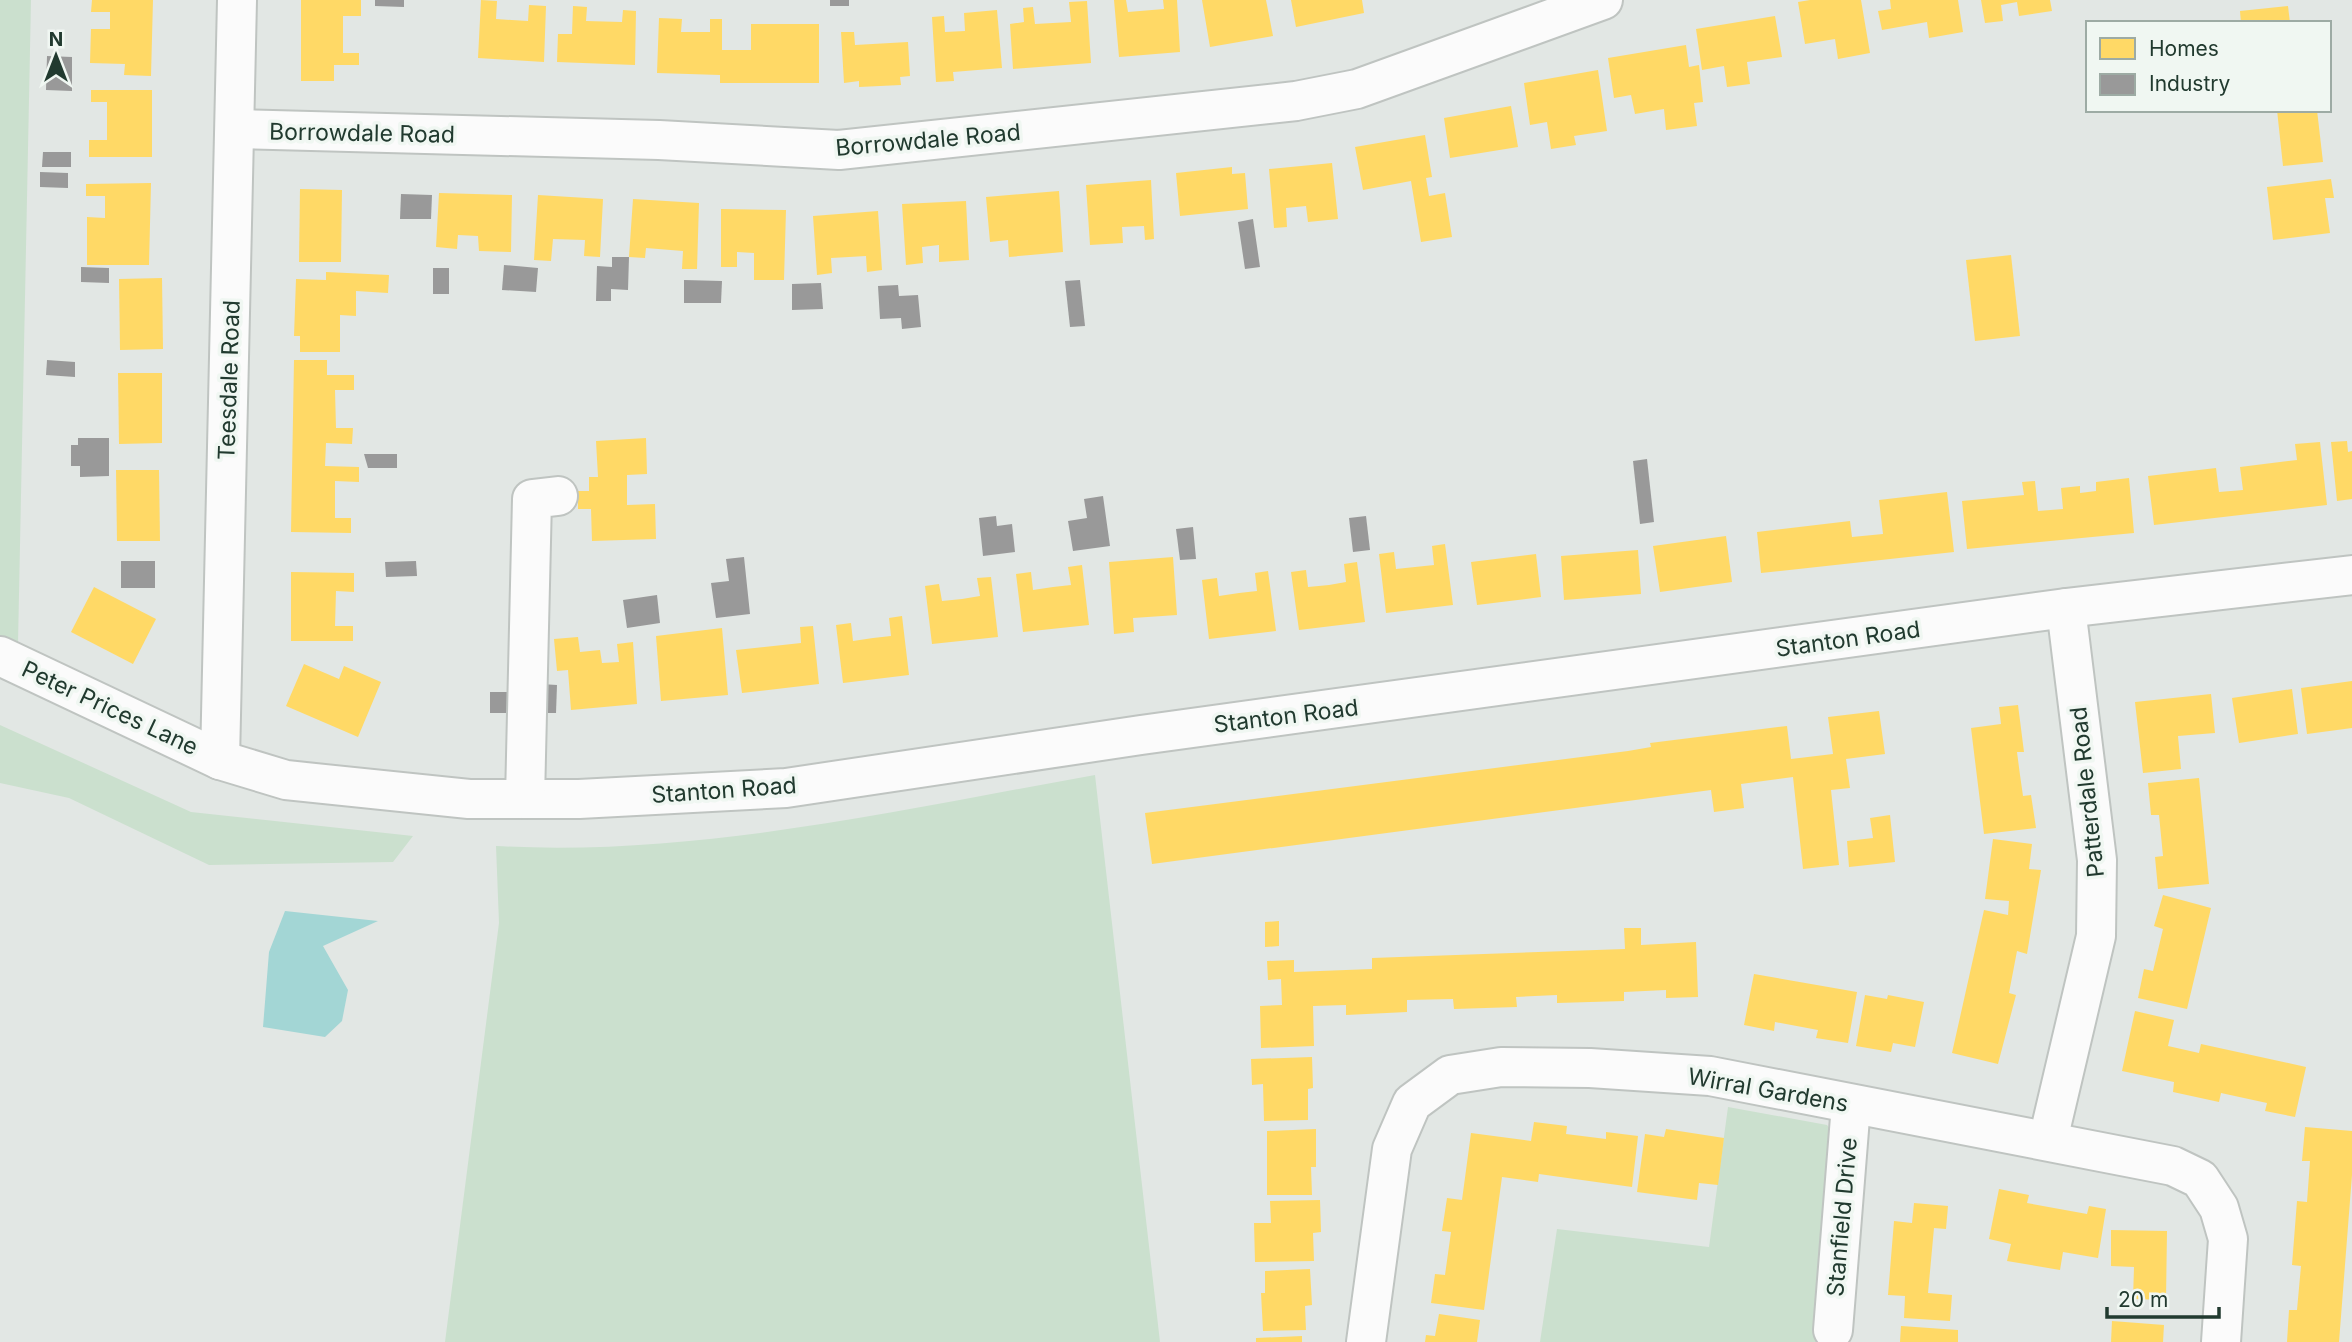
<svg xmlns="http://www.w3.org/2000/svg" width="2352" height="1342" font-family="Inter,sans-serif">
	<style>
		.green { fill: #cbe0ce }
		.water { fill: #a3d6d5 }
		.homes { fill: #ffd966 }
		.industry { fill: #999 }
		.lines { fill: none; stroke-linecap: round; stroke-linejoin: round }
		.minor-casing { stroke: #bfc4c1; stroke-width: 42 }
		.minor { stroke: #fbfbfb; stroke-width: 38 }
		.labels { text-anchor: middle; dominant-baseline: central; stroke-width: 7; stroke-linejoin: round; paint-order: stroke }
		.street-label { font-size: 23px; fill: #213a2f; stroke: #f0f7f2 }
	</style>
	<rect width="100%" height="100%" fill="#e2e7e4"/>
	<g class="green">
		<path d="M0 0H31L18 644 0 636Z"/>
		<path d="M0 725 191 812 413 836 393 862 209 865 69 798 0 783Z"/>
		<path d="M1095 775 1160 1342H445L499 923 496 846C697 857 898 810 1095 775Z"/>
		<path d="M1728 1107 1827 1125 1834 1134 1816 1342H1540L1557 1229 1709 1247Z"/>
	</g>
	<path class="water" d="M285 911 378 921 323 946 348 990 342 1021 325 1037 263 1027 269 952Z"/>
	<g class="homes">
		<path d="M92 0H153L151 76 124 75 125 64 90 63 91 29H110V12H91Z"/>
		<path d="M301 0H361V16H343V53H359V65H334V81H301Z"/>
		<path d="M481 0 497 1 496 19 528 21 529 5 546 6 544 62 478 58Z"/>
		<path d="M1114 0H1126L1128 12 1164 9 1163 0H1177L1180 52 1119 57Z"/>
		<path d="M1202 0H1266L1273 36 1210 47Z"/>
		<path d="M1291 0H1362L1364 13 1296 27Z"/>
		<path d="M1810 0H1861L1870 53 1838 59 1835 39 1805 44 1798 2Z"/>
		<path d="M1890 0H1958L1963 32 1929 38 1927 22 1882 30 1878 11 1891 9Z"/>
		<path d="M1981 0H2050L2052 11 2019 16 2017 2 2001 5 2003 21 1985 23Z"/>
		<path d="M1087 1 1091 63 1013 69 1010 24 1024 22 1023 8 1033 7 1035 24 1071 22 1069 2Z"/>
		<path d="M573 6 587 7 586 21 622 22 623 10 636 11 635 65 557 62 558 34H572Z"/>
		<path d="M2288 6 2290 23H2241L2240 11Z"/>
		<path d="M997 10 1002 68 953 72 954 81 936 82 932 17 944 16 945 32 965 31 964 13Z"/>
		<path d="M1775 16 1782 57 1747 62 1750 84 1727 87 1724 66 1702 70 1696 29Z"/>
		<path d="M659 18 682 19 681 32H710V19H722V50H751V24H819V83H720V75L657 73Z"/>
		<path d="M841 32H854L855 45 908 42 910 76 900 77 901 85 859 87V81L844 83Z"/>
		<path d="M1686 45 1689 67 1699 65 1703 102 1694 103 1697 126 1666 130 1664 109 1635 114 1631 95 1614 98 1608 58Z"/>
		<path d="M1598 70 1607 131 1574 136 1576 145 1551 149 1547 122 1530 125 1524 83Z"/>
		<path d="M91 90H152V157H89V140H107V102H91Z"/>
		<path d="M1511 106 1518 147 1450 158 1444 118Z"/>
		<path d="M2277 110H2317L2323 162 2283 166Z"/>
		<path d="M1425 135 1432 177 1426 178 1429 196 1445 193 1452 237 1421 242 1411 181 1363 190 1355 147Z"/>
		<path d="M1332 163 1338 219 1308 222 1306 206 1286 208 1287 227 1274 228 1269 169Z"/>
		<path d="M1232 167V174L1245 173 1248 209 1180 216 1176 173Z"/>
		<path d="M2331 179 2334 198H2325L2330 233 2273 240 2267 187Z"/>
		<path d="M1151 180 1154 239 1145 240 1144 226 1122 227 1123 243 1090 245 1086 185Z"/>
		<path d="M151 183 149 265H87V217L105 218V196H86V184Z"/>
		<path d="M300 189 342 190 341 262H299Z"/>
		<path d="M1059 191 1063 252 1009 257 1008 240 990 242 986 197Z"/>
		<path d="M439 193 512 195 511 252 479 251 478 236 458 235 457 249 436 247Z"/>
		<path d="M538 195 603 199 600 257 584 256 585 240 553 239 551 261 534 260Z"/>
		<path d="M633 199 699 203 697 269H682L683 251 646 248 645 258 629 257Z"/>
		<path d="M966 201 969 260 939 262V245L922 247 923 263 906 265 902 204Z"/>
		<path d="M721 209 786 210 784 280H754V253L737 252V267H721Z"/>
		<path d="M878 211 882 270 867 272 866 256 849 257 831 258 832 273 817 275 813 216Z"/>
		<path d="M2011 255 2020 336 1975 341 1966 260Z"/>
		<path d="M326 272 389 275 388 293 356 291V316L340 315V352H300V336H294L296 279 326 280Z"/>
		<path d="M162 278 163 349 120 350 119 279Z"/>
		<path d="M294 360H327V375H354V390H335L336 428H353L352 444 326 443 325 466 359 467V482L335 481V518H351V533L291 532Z"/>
		<path d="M118 373H162V443L119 444Z"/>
		<path d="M646 438 647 474 627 475V505L655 504 656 539 592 541 591 509H578V491H589V477H598L596 441Z"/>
		<path d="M2347 441 2348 452 2352 451V499L2337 501 2331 442Z"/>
		<path d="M2320 442 2327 505 2154 525 2148 476 2216 468 2219 492 2243 490 2240 467 2297 460 2295 444Z"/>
		<path d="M116 470H159L160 541H117Z"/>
		<path d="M2129 478 2134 533 1967 549 1962 501 2024 495 2022 482 2035 481 2038 511 2063 509 2061 488 2080 486V493L2096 491V482Z"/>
		<path d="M1947 492 1954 552 1761 573 1757 532 1850 521 1852 537 1883 534 1879 500Z"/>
		<path d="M1726 536 1732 582 1660 592 1653 546Z"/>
		<path d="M1445 544 1453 605 1386 613 1379 554 1394 552 1396 569 1434 565 1432 546Z"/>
		<path d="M1638 550 1641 594 1564 600 1561 556Z"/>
		<path d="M1536 554 1541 597 1477 605 1471 562Z"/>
		<path d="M1173 557 1177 615 1133 618 1134 632 1114 634 1109 562Z"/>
		<path d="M1357 562 1365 622 1299 630 1291 572 1306 570 1308 587 1329 585 1346 582 1344 564Z"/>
		<path d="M1082 565 1089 625 1023 632 1016 574 1031 572 1033 590 1053 587 1071 585 1068 567Z"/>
		<path d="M1268 571 1276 631 1209 639 1202 580 1217 578 1219 596 1239 593 1257 591 1255 573Z"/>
		<path d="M291 572 354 573V592L336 591 335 626H353V641H291Z"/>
		<path d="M991 577 998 637 932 644 925 586 939 584 942 601 962 599 980 596 977 578Z"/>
		<path d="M94 587 156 619 133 664 71 632Z"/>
		<path d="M902 616 909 675 843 683 836 625 851 623 853 641 873 638 891 636 889 618Z"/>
		<path d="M813 626 819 684 742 693 736 650 801 643 800 627Z"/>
		<path d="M722 628 728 695 661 701 656 636Z"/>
		<path d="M578 637 580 652 600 650 602 663 619 662 617 644 633 642 637 704 571 710 568 670 557 671 554 639Z"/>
		<path d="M304 664 339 679 344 666 381 682 358 737 286 706Z"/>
		<path d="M2352 681V728L2307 734 2301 688Z"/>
		<path d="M2292 689 2298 734 2239 743 2232 698Z"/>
		<path d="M2211 694 2215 733 2178 736 2181 769 2143 773 2135 702Z"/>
		<path d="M2018 705 2024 752H2017L2020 775 2023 796 2031 795 2036 828 1984 834 1971 728 2001 724 1999 707Z"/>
		<path d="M1879 711 1885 754 1846 759 1850 788 1831 790 1839 865 1803 869 1793 777 1741 784 1744 808 1714 812 1711 790 1152 864 1145 813 1628 751 1651 747 1650 743 1787 726 1791 759 1833 754 1828 717Z"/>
		<path d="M2199 778 2209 884 2158 889 2155 857 2163 856 2159 815H2151L2148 783Z"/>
		<path d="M1890 815 1895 862 1849 867 1847 841 1873 838 1870 818Z"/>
		<path d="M1993 839 2032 844 2029 869 2041 870 2027 954 2017 951 2009 993 2016 995 1998 1064 1952 1053 1984 910 2008 915 2009 901 1985 899Z"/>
		<path d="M2163 895 2211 908 2187 1009 2138 998 2144 969 2153 971 2163 929 2154 926Z"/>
		<path d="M1279 921V946L1265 947V922Z"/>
		<path d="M1624 928H1641V945L1696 942 1698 997 1666 998V990L1624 992V1001L1557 1003V995L1516 997 1517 1007 1454 1009 1453 999 1407 1000V1012L1346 1015V1005L1313 1006 1314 1046 1261 1048 1260 1006 1282 1005 1281 979 1268 980 1267 961 1294 960V972L1372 969V958L1625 949Z"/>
		<path d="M1754 974 1857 992 1848 1043 1816 1038 1818 1030 1775 1022 1774 1031 1744 1025Z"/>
		<path d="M1865 995 1887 999 1888 995 1924 1002 1915 1047 1893 1043 1891 1052 1856 1046Z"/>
		<path d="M2135 1011 2174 1020 2168 1046 2199 1053 2201 1044 2306 1067 2295 1117 2265 1111 2267 1103 2221 1093 2219 1102 2173 1092 2174 1082 2122 1071Z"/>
		<path d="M1312 1057 1313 1088 1308 1089V1120L1264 1121 1263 1084 1252 1085 1251 1059Z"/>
		<path d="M1534 1122 1567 1126 1566 1134 1606 1139V1132L1638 1136 1632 1187 1539 1174 1538 1182 1502 1177 1484 1310 1431 1303 1435 1274 1445 1275 1451 1232 1442 1231 1447 1198 1462 1200 1471 1133 1531 1141Z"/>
		<path d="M2305 1127 2352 1131V1175L2339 1342H2287L2289 1310H2297L2301 1266 2292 1265 2297 1201 2307 1202 2310 1161H2302Z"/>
		<path d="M1316 1129V1167H1311L1312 1195H1267V1131Z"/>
		<path d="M1666 1129 1724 1138 1718 1185 1699 1183 1697 1200 1637 1192 1645 1134 1664 1137Z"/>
		<path d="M1999 1189 2029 1195 2027 1203 2087 1214 2089 1206 2106 1209 2098 1258 2063 1252 2060 1270 2007 1261 2011 1244 1989 1239Z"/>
		<path d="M1320 1200 1321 1232 1313 1233 1314 1261 1255 1262 1254 1223H1271L1270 1201Z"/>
		<path d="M1914 1203 1948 1206 1946 1229 1934 1228 1928 1293 1952 1295 1950 1321 1904 1318 1905 1296 1888 1295 1894 1221 1912 1223Z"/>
		<path d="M2111 1230 2167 1231 2166 1300 2133 1299 2134 1267 2111 1266Z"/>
		<path d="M1310 1269 1312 1305 1305 1306 1306 1330 1263 1331 1261 1293H1265V1271Z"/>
		<path d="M1439 1314 1480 1320 1477 1342H1425L1426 1335 1435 1336Z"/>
		<path d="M2112 1321 2164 1325 2163 1342H2111Z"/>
		<path d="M1901 1326 1958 1330V1342H1900Z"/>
		<path d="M1302 1336V1342H1256V1338Z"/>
	</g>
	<g class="industry">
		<path d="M375 0H404V7L375 6Z"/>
		<rect x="830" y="0" width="19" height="6"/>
		<path d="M47 56 72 57V91L46 90Z"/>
		<path d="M43 152H71V167H42Z"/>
		<path d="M40 172 68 173V188L40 187Z"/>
		<path d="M401 194 432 195 431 219H400Z"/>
		<path d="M1253 219 1260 267 1245 269 1238 222Z"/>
		<path d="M612 257H629L628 290 611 289V301H596L597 266 612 267Z"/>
		<path d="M504 265 538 268 536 292 502 290Z"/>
		<path d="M81 267 109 268V283L81 282Z"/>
		<rect x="433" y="268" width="16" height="26"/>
		<path d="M684 280 722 281 721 303H684Z"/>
		<path d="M1080 280 1085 326 1070 327 1065 281Z"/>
		<path d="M821 283 823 309 792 310V284Z"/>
		<path d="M898 285 899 296 918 295 921 327 902 329 901 318 880 319 878 286Z"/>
		<path d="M47 360 75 362V377L46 375Z"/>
		<path d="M78 438H109V476L80 477V466H71V445H78Z"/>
		<path d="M364 454H397V468H368Z"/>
		<path d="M1647 459 1654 522 1640 524 1633 461Z"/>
		<path d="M1103 496 1110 546 1073 551 1068 521 1087 518 1084 499Z"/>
		<path d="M996 516 997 526 1012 524 1015 552 983 556 979 518Z"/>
		<path d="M1366 516 1370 550 1353 552 1349 518Z"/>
		<path d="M1193 527 1196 559 1180 560 1176 529Z"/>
		<path d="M744 557 750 614 716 618 711 583 729 581 726 559Z"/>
		<rect x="121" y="561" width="34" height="27"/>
		<path d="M416 561 417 576 386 577 385 562Z"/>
		<path d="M657 595 660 623 627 628 623 600Z"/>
		<path d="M541 684 557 685 556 713H540Z"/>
		<rect x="490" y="692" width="19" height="21"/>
	</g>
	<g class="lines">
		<g class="minor-casing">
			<g id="minor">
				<path d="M235 129 659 140 839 150 1296 101 1357 89 1603 0"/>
				<path d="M0 656 220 760 286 780 469 799H579L786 788 1141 735 2066 608 2352 575"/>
				<path d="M220 760 237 0"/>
				<path d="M525 799 532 499 558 496"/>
				<path d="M2048 1140 2096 936 2097 860 2066 608"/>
				<path d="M1833 1330 1851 1105"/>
				<path d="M1366 1342 1392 1149 1412 1103 1450 1075 1501 1067 1590 1068 1710 1076 2173 1166 2200 1179 2219 1208 2228 1239 2221 1342"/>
			</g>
		</g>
		<use href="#minor" class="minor"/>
	</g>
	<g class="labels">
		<g class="street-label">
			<text transform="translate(362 133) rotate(1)">Borrowdale Road</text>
			<text transform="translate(928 140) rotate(-5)">Borrowdale Road</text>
			<text transform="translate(229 380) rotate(-88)">Teesdale Road</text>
			<text transform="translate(1848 639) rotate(-8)">Stanton Road</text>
			<text transform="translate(110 708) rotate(25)">Peter Prices Lane</text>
			<text transform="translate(1286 716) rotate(-7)">Stanton Road</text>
			<text transform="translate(724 790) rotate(-4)">Stanton Road</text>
			<text transform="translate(2087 792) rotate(-96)">Patterdale Road</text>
			<text transform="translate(1768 1090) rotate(10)">Wirral Gardens</text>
			<text transform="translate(1842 1217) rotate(-85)">Stanfield Drive</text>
		</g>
	</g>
	<rect x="2086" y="21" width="245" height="91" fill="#f0f7f2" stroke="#9daba4" stroke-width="2"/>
	<rect x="2100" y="38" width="35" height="21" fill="#ffd966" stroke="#9daba4" stroke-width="2"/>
	<text x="2149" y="56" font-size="21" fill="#213a2f">Homes</text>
	<rect x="2100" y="74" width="35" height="21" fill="#999999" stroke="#9daba4" stroke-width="2"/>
	<text x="2149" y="91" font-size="21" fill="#213a2f">Industry</text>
	<g transform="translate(56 56)" stroke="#f0f7f2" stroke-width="5" paint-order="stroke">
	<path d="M0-5L12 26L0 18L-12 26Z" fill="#213a2f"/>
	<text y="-10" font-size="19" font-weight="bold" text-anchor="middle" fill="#213a2f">N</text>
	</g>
	<path d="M2107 1307v10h112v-10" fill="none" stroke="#213a2f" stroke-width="3.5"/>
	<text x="2118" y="1307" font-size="21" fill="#213a2f" stroke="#f0f7f2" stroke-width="5" paint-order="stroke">20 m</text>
</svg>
